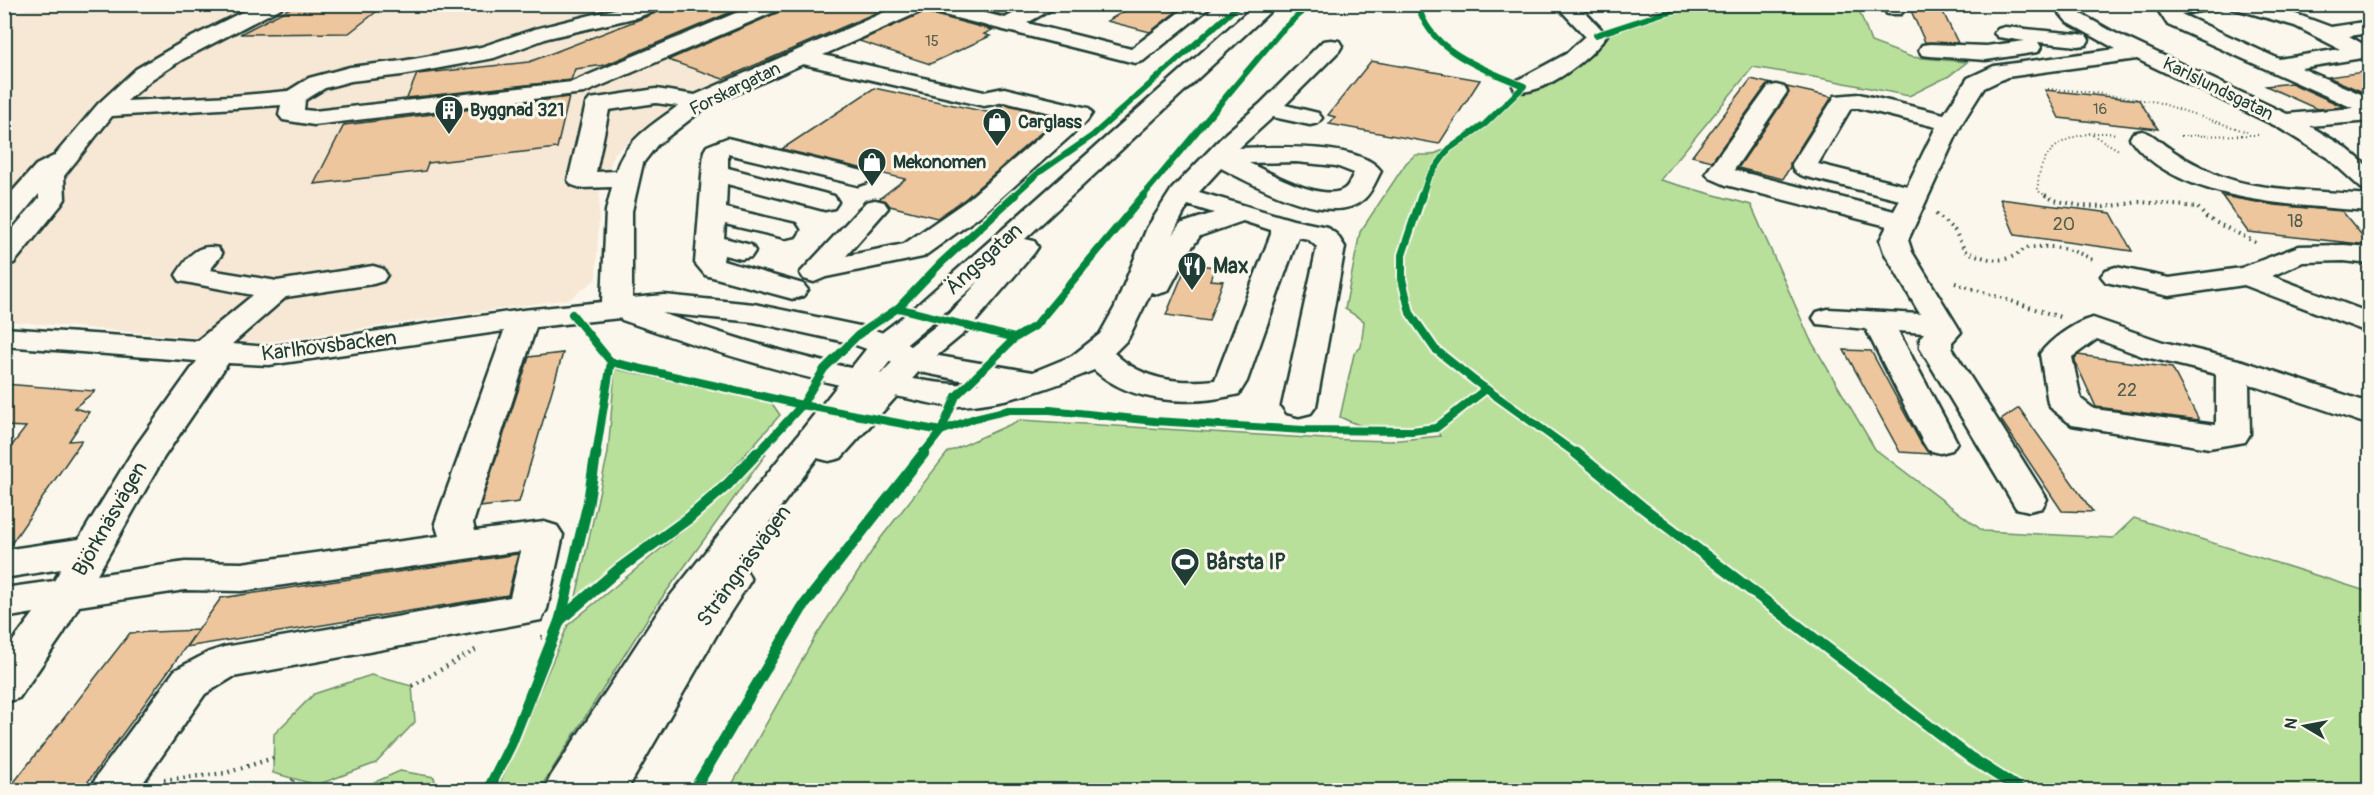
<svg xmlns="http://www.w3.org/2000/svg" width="2374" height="795" font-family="Pangolin,sans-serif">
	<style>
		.built { fill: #f7e8d5 }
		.green { fill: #b8e09b; stroke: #6c8e68; stroke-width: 1.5 }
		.building { fill: #eec69e; stroke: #1f3d34; stroke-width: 1.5 }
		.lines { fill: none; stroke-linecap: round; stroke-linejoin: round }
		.minor-casing { stroke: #1f3d34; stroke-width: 5 }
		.major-casing { stroke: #1f3d34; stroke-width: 5 }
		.path-far2 { stroke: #1f3d34; stroke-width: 2; stroke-dasharray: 1 3; stroke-linecap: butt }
		.path-far1 { stroke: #1f3d34; stroke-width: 4; stroke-dasharray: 1.5 4.5; stroke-linecap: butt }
		.path { stroke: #1f3d34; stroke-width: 4.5; stroke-dasharray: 1.5 5; stroke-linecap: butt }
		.minor { fill: #fbf7ec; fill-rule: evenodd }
		.major { fill: #fbf7ec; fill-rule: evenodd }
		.cycleway-far2-casing { stroke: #fbf7ec; stroke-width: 8 }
		.cycleway-far1-casing { stroke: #fbf7ec; stroke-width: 12 }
		.cycleway-casing { stroke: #fbf7ec; stroke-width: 15 }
		.cycleway-far2 { stroke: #00873e; stroke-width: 6 }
		.cycleway-far1 { stroke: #00873e; stroke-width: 8 }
		.cycleway { stroke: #00873e; stroke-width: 11 }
		.labels { text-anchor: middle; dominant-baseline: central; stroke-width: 6; stroke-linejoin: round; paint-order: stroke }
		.far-number-label { font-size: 15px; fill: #535f4e }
		.far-street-label { font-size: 18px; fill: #1f3d34; stroke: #fbf7ec }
		.far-poi-label { font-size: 18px; font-weight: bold; fill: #1f3d34; stroke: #fbf7ec; text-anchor: start }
		.number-label { font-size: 18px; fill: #535f4e }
		.street-label { font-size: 21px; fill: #1f3d34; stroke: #fbf7ec }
		.poi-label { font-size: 21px; font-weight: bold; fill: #1f3d34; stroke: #fbf7ec; text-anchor: start }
	</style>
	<rect width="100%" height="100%" fill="#fbf7ec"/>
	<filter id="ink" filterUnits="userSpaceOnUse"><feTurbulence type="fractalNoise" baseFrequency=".0167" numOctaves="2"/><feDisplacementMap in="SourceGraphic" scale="12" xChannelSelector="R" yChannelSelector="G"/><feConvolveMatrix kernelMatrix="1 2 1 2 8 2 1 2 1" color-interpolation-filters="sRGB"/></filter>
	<g filter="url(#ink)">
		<path class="built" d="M36 5H902L670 108 615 153 600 190 596 279 570 299 262 343 5 321V18Z"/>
		<g class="green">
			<path d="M1651 5H1857L1871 42 1911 57 1967 62 1949 76 1909 96 1825 79 1753 67 1660 180 1751 205 1810 339 1875 449 1983 531 2113 538 2134 518 2369 592V790H729L815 637 880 539 948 452 1020 420 1324 439 1390 441 1440 436 1436 428C1399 432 1373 434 1340 417L1354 354 1361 347 1364 321 1345 309 1360 232 1406 163 1415 155H1431L1449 148 1485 124 1524 86 1596 35 1662 13Z"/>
			<path d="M615 369 771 402 780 415 713 491 576 597 608 453Z"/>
			<path d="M766 454 651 613 539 790H497L568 625 685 529Z"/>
			<path d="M371 675 412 686 415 722 376 763 317 785 273 773 274 734 314 694Z"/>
			<path d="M400 771 434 777 437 790H357Z"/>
		</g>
		<g class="building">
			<path d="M679 4H750L605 65 575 69 571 80 407 98 417 74 529 62Z"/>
			<path d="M788 4H896L723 79 668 60 784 10Z"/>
			<path d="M961 4H1025L1005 16Z"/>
			<path d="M1137 4H1152L1177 11 1150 32 1107 21Z"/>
			<path d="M1908 4H1939L1958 43 1925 42Z"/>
			<path d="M385 5 349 33 240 34 294 6Z"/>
			<path d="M924 12 992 30 984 34 990 36 930 64 859 41Z"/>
			<path d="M1371 61 1480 80 1439 144 1329 124 1335 117 1328 115Z"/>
			<path d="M2370 71V95L2328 77Z"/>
			<path d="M1751 79 1772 84 1766 86 1712 161 1692 156Z"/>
			<path d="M2291 83 2344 107 2317 109 2266 86Z"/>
			<path d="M1787 87 1832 97 1790 163V167L1783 179 1738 168 1789 93Z"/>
			<path d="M874 88 991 113 1004 104 1059 117 965 199 937 218 890 206 886 201 879 199 905 179 782 149Z"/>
			<path d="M2045 90 2139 100 2158 129 2059 118Z"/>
			<path d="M569 97 557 148 428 163 425 171 314 184 344 125Z"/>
			<path d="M2222 196 2274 205 2342 211 2370 245 2248 232Z"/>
			<path d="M2000 199 2111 213 2132 251 2015 235Z"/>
			<path d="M1187 264 1215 267 1210 280 1223 281 1209 321 1166 315Z"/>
			<path d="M1844 350 1871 351 1921 443 1930 454 1900 452Z"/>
			<path d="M563 353 519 502 480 507 529 357Z"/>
			<path d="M2078 355 2172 368 2199 420 2096 407 2075 361V358Z"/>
			<path d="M4 384 95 391 74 408 89 412 69 441 82 440 9 547 4 548V456L26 427 4 426Z"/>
			<path d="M2019 408 2093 512 2062 511 2001 420Z"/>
			<path d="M518 554 508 595 186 647 221 598Z"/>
			<path d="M198 630 82 790H8L130 633Z"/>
		</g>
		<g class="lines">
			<g class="minor-casing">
				<g id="minor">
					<path d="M258 4H284L281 8 183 59 152 79 127 101 232 96 288 91 309 78 350 67 402 61 481 47 535 29 635 4H665L662 8 638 17 548 38 494 58 402 75 351 81 325 88 305 100 304 110 314 111 572 82 757 4H786L783 8 584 93 314 125 283 120 279 115 281 105 112 116 64 176 65 199 61 205 14 263 4 265V239L39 198V194L14 224 4 226V201L36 165 54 156 98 104 136 69 184 41Z"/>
					<path d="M903 4H950L1005 18 1031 4H1057L1054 8 1027 23 1131 49 1190 4H1214L1143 61 1135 63 924 10 823 55 984 92 1004 88 1088 108 1092 113 1086 122 984 213 923 257 826 277 814 282 804 279 800 273 866 202 875 200 884 202 888 208 846 256 904 244 966 201 1064 116 1004 102 984 106 803 64 706 107 657 145 643 163 632 211V298L664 295 754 304 869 328 897 338 921 353 1033 372 1072 356 1100 334 1115 307 1147 228 1172 189 1226 133 1260 104 1323 41 1331 40 1339 41 1342 46 1339 51 1285 105 1318 113 1322 118 1318 123 1310 125 1273 117 1239 148C1272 147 1361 142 1381 171 1376 180 1372 192 1364 199 1332 229 1252 184 1221 168L1199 192 1293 220 1327 227 1337 235 1345 247 1316 406 1311 413 1299 416 1287 413 1282 406 1317 247 1308 239 1298 237 1247 381 1239 394C1191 406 1132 404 1094 370 1051 388 1006 404 958 406 938 407 915 399 895 396 802 380 711 351 622 320L620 318 536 327 473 523 475 531 544 522 557 526 563 535 547 609 541 620 233 677 205 694 138 790H90L97 776 175 670 209 652 224 647 510 597 521 551 242 591 185 590 79 606 63 634 19 698 4 703V653L34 613 4 618V588L54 581 61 569 4 578V550L79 539 136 446 197 361 4 346V328L197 341 253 295 180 281 176 275C187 258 196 243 218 248L222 254 210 270 277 281 373 266 383 269 387 275 383 281 373 284 286 297 232 344 269 347 523 310 602 302 606 211 612 187 581 188 572 185 568 180 586 104 590 99 656 89 695 95ZM656 103 678 106C654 124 624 141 616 171L596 172 609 110ZM1296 162 1336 166 1354 173C1351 178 1349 186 1344 189 1324 203 1268 172 1249 163ZM1188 205 1214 213 1180 224 1172 235ZM1243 221 1271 230V234L1215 380C1176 384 1143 380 1114 353L1128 339 1151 292 1158 294 1168 291 1190 250 1200 236ZM661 313 754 322 850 343 875 352 900 368 980 384C952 386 927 381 899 377 818 364 739 340 661 313ZM504 331 435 523 439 536 242 563 185 562 97 575 164 457 228 363 269 365Z"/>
					<path d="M1555 4H1577L1607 35C1593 57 1542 97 1516 91L1513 86 1516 81 1566 54 1585 36Z"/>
					<path d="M1882 4H1902L1904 10 1901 14H1887Z"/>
					<path d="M2052 4H2073L2081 14 2113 32 2287 114 2353 108 2168 25 2158 10 2161 6 2224 4 2221 8 2181 14 2279 59 2340 49 2295 26 2232 8 2229 4H2269L2331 27 2370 21V33L2349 36 2368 47 2370 50 2368 57 2301 68 2370 98V121L2310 126 2346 148 2370 168V190L2361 188 2328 158 2276 126 2137 59 2007 77 1984 88 1962 123 1908 240 1912 252 1961 332 1952 342V348L2047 499 2042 508 2029 511 2016 508 1920 348V338L1924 333 1898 331 1957 442 1952 450 1940 453 1928 450 1923 442 1866 329 1817 324 1813 318 1817 312 1828 309 1920 314 1884 252 1880 240 1887 226 1726 185 1710 178 1706 173 1768 87 1776 85 1784 87 1787 92 1734 170 1894 211 1900 200 1803 176C1797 174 1792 171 1792 164L1835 96 1859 94 1944 114 1968 78 1994 66 2116 49 2067 22ZM1851 108H1859L1936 127 1907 186 1818 164Z"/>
					<path d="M2005 27 2078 34 2086 35 2089 40 2086 45 2078 46 2038 42 2041 47 2038 52 1986 60 1930 56 1922 55 1919 50 1922 45 1930 44 1986 46 2025 41 1998 37 1994 33 1998 29Z"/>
					<path d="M2142 131C2153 133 2159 142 2169 148 2184 159 2201 167 2218 175 2259 192 2325 191 2370 195V211C2299 205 2174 203 2130 138L2133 133Z"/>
					<path d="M727 138 867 172 871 177 867 182 858 185 728 154V168L834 196 838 202 834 208 825 210 727 184 726 208 795 224 799 230 795 236 785 238 725 224 724 238 751 245 755 251 751 257 741 259 724 255 723 261 803 284 808 290 803 296 793 299 705 275 695 263 704 151 707 146Z"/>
					<path d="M2344 245 2370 247V264L2344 261 2303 262 2272 276 2370 313V333L2244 285 2169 296 2106 282 2101 276 2106 270 2116 267 2169 278 2241 268 2299 246Z"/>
					<path d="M2093 318 2163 342 2243 361 2370 403V425L2249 384 2250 434 2245 442 2209 448 2072 425 2053 410 2048 403 2040 354C2051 339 2075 322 2093 318ZM2097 339 2142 356 2216 374V425L2094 409 2081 399 2072 357Z"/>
				</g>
			</g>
			<g class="major-casing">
				<path id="major" d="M1256 4H1278L1025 239 1034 241 1038 247 1034 253 969 329 922 368 841 458 829 461 817 458 736 567 746 570 751 580 724 622 627 790H544L551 776 660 609 875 338 913 309ZM979 281 947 317 900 354 877 378 897 352 935 321Z"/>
			</g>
			<g class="path-far2">
				<path d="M2048 89 2081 91 2157 102 2247 132"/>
				<path d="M2089 133 2119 150"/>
				<path d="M2181 136 2258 135"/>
				<path d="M2047 196 2038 191C2036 143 2077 129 2117 134"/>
			</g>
			<g class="path-far1">
				<path d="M2045 195 2054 200 2082 206 2104 207 2140 202 2197 207 2207 218 2259 244"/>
				<path d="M1936 214 1955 231 1965 251C1987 260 2006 266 2025 248 2051 245 2072 247 2094 261"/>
				<path d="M1955 283 2060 317"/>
			</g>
			<g class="path">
				<path d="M541 637 552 639"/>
				<path d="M412 686 477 649"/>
				<path d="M164 780 226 773 273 758"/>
				<path d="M283 790 294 779"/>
			</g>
			<use href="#minor" class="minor"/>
			<use href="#major" class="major"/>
			<g class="cycleway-far2-casing">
				<g id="cycleway-far2">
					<path d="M1418 4C1428 51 1484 69 1524 86L1485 124 1449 149 1428 178 1422 196"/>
					<path d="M1596 35 1663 13 1703 4"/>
					<path d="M1013 196 1037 174 1092 136 1240 4"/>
					<path d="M1143 196 1280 32 1311 4"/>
				</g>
			</g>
			<g class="cycleway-far1-casing">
				<g id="cycleway-far1">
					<path d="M1422 195 1402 255V279L1410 313 1435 349 1475 381 1578 455"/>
					<path d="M898 308 1015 338"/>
					<path d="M572 314 611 362 596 455"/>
					<path d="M611 362 802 405 941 431 975 418 1009 410H1050L1154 421 1304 430 1412 431 1436 428 1486 389"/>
					<path d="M756 455 802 405 824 369 858 335 898 308 941 263 1015 195"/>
					<path d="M922 455 941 431 956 396 1015 338 1035 326 1144 195"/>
				</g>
			</g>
			<g class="cycleway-casing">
				<g id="cycleway">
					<path d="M1576 453 1642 507 1971 758 2021 790"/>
					<path d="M560 620 588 504 596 453"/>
					<path d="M488 790 511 744 560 620 619 569 689 518 728 484 757 453"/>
					<path d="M694 790 802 608 924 453"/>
				</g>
			</g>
			<use href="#cycleway-far2" class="cycleway-far2"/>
			<use href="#cycleway-far1" class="cycleway-far1"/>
			<use href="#cycleway" class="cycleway"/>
		</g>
	</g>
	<defs>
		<g id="building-pin" transform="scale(1.5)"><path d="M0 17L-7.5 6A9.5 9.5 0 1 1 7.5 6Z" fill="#1f3d34" stroke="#fbf7ec"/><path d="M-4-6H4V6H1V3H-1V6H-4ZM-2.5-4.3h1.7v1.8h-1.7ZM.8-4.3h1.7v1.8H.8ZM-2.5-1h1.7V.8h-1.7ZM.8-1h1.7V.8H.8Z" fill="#fff"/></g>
		<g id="shop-pin" transform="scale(1.5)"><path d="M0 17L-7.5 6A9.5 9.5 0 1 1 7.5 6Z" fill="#1f3d34" stroke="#fbf7ec"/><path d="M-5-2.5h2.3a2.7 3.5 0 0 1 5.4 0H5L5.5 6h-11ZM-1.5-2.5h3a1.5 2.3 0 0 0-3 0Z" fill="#fff"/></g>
		<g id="restaurant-pin" transform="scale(1.5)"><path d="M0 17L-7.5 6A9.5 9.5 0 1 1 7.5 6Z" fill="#1f3d34" stroke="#fbf7ec"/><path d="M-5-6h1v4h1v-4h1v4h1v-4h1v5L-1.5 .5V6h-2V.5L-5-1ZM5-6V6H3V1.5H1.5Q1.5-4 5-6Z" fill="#fff"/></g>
		<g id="stadium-pin" transform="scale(1.5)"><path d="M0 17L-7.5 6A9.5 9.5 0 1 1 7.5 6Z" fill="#1f3d34" stroke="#fbf7ec"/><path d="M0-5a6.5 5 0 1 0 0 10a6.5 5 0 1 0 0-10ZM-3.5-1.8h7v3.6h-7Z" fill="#fff"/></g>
	</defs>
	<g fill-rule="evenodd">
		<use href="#building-pin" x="449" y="110"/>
		<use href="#shop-pin" x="997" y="122"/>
		<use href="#shop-pin" x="872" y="162"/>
		<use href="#restaurant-pin" x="1192" y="266"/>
		<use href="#stadium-pin" x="1185" y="562"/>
	</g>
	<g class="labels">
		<g class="far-number-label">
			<text x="932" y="41">15</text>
			<text x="2100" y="109">16</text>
		</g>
		<g class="far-street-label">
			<text transform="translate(735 89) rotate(-26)">Forskargatan</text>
			<text transform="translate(2218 89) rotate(26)">Karlslundsgatan</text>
		</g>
		<g class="far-poi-label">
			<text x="470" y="110">Byggnad 321</text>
			<text x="1018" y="122">Carglass</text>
			<text x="893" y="162">Mekonomen</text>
		</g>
		<g class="number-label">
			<text x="2295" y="221">18</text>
			<text x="2064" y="224">20</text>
			<text x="2127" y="390">22</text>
		</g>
		<g class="street-label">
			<text transform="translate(984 259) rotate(-42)">Ängsgatan</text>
			<text transform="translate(329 346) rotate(-7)">Karlhovsbacken</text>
			<text transform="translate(110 519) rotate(-60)">Björknäsvägen</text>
			<text transform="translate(744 566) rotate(-54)">Strängnäsvägen</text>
		</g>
		<g class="poi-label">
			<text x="1213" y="266">Max</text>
			<text x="1206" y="562">Bårsta IP</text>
		</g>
	</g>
	<rect width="2374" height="795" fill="none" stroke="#fbf7ec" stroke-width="24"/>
	<rect x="12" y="12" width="2350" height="771" fill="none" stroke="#1f3d34" stroke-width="2" filter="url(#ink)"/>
	<g transform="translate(2305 726) rotate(280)" stroke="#fbf7ec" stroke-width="4.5" paint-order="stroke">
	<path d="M0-4.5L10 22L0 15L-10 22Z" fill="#1f3d34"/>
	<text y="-9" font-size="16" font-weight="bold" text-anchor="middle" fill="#1f3d34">N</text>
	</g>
</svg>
